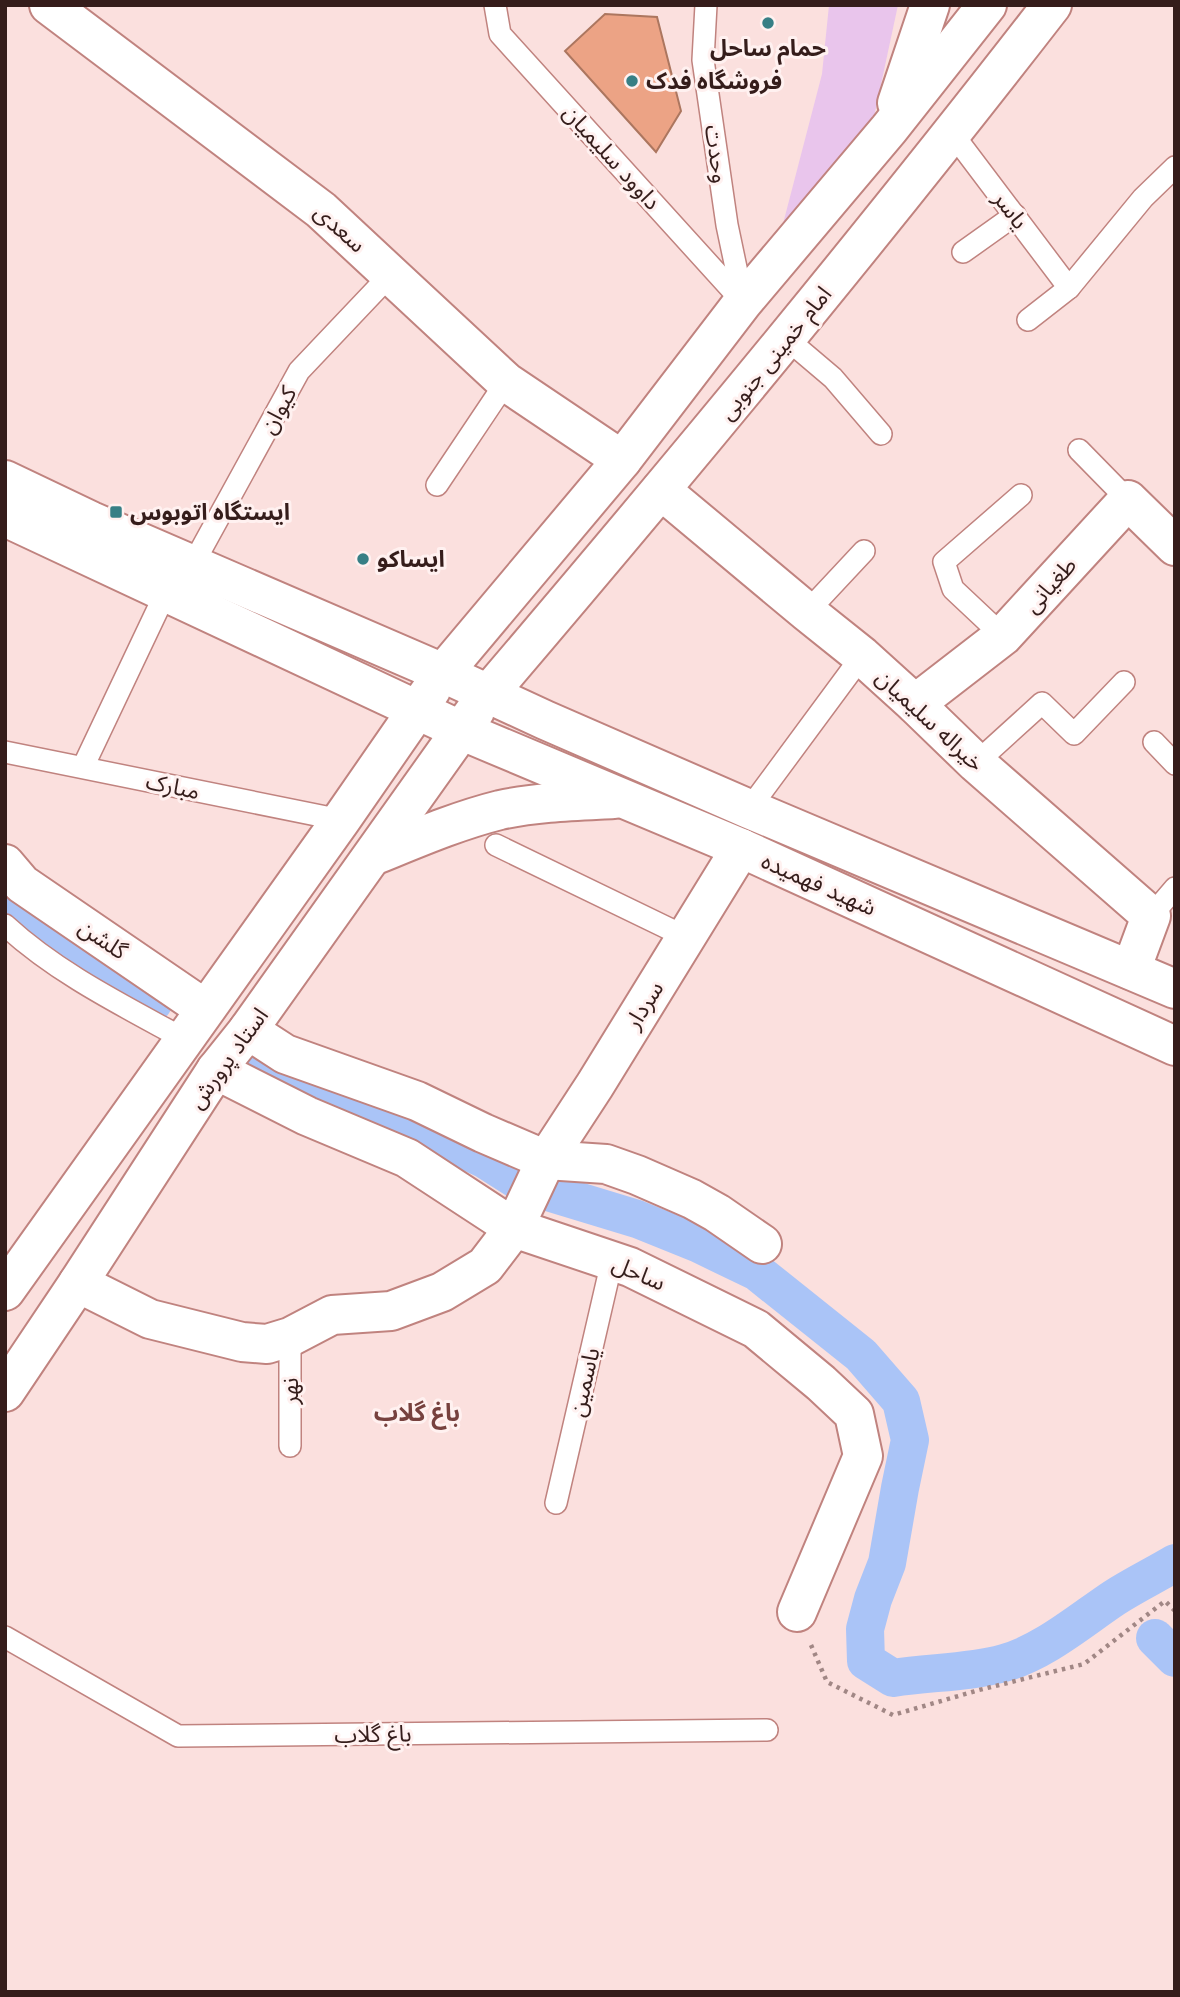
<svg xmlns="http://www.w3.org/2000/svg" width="1180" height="1997" font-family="Inter,'Noto Sans Arabic',sans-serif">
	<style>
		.green { fill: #e9c5ec }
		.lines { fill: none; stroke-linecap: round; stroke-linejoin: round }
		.canal { stroke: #aac4f7; stroke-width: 38 }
		.building { fill: #eca385; stroke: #ac765f; stroke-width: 2 }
		.service-casing { stroke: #c0837f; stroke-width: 24 }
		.minor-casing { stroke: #c0837f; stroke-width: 42 }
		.secondary-casing { stroke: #c0837f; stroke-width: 42 }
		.primary-casing { stroke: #c0837f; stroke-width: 42 }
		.path { stroke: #a18785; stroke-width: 4.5; stroke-dasharray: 3.5 5; stroke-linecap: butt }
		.service { stroke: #fff; stroke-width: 21 }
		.minor { stroke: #fff; stroke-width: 38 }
		.secondary { stroke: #fff; stroke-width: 38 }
		.primary { stroke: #fff; stroke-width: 38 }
		.poi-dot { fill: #377f85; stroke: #fff1f0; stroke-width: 2.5 }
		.labels { text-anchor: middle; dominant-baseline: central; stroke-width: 6; stroke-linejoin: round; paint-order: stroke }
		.poi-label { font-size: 23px; font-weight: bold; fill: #351d1b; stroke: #fff1f0; text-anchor: start }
		.street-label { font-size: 23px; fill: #351d1b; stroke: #fff1f0 }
		.neighbourhood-label { font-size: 24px; font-weight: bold; fill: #77413e; stroke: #fff1f0 }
	</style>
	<rect width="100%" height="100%" fill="#fbe0de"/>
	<path class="green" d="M829 5H898L874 117 778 243 822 74Z"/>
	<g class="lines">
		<g class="canal">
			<path d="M5 898 40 930 130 992 153 1003"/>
			<path d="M245 1057 285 1081 360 1104 427 1132 484 1159 525 1185 637 1219 699 1244 757 1272 861 1355 901 1401 910 1440 900 1488 887 1563 873 1599 865 1629 866 1661 893 1678C930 1672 968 1673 1004 1663 1044 1652 1081 1620 1114 1598 1134 1585 1155 1575 1175 1563"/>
			<path d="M1155 1638 1175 1658"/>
		</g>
	</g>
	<path class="building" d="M605 14 657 17 681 111 656 152 565 51Z"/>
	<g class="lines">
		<g class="service-casing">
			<g id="service">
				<path d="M495 5 500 34 743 302"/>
				<path d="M706 5 703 60 727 225 743 301"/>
				<path d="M952 133 1069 288"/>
				<path d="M963 252 1015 215"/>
				<path d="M1028 320 1069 288 1143 198 1175 167"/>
				<path d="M787 339 833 378 881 434"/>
				<path d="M1079 450 1128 500"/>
				<path d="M437 485 506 382"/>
				<path d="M192 566 299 371 391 274"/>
				<path d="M807 612 864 551"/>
				<path d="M1003 636 953 589 944 562 1021 495"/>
				<path d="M1154 742 1175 764"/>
				<path d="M5 752 341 820"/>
				<path d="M976 763 1042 703 1074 734 1124 682"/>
				<path d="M83 767 166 592"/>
				<path d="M749 809 862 656"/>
				<path d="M496 845 686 937"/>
				<path d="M1151 916 1175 888"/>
				<path d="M5 925C57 973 122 1005 184 1039"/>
				<path d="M290 1446V1337"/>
				<path d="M556 1503 612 1261"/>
				<path d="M5 1637 178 1736 767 1730"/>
			</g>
		</g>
		<g class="minor-casing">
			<g id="minor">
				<path d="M49 5 321 210 506 382 622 460"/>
				<path d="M661 490 807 612 862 656 915 704 976 763 1151 916 1131 970"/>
				<path d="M915 704 1003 636 1128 500 1175 546"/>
				<path d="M5 864 22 884 205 1009"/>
				<path d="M248 1030 285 1054 417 1101 483 1133 546 1160 606 1164 637 1175 692 1199 717 1213 762 1244"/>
				<path d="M216 1070 307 1116 407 1158 514 1228 630 1267 756 1329 821 1383 854 1414 863 1456 797 1612"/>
				<path d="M78 1283 150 1319 242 1342 267 1344 290 1337 332 1315 391 1311 442 1292 485 1266 514 1228 546 1160 595 1085 741 848"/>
			</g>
		</g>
		<g class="secondary-casing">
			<g id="secondary">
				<path d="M897 103 930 5"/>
				<path d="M443 673 622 460 743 302 889 129 987 5"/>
				<path d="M489 693C681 468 870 240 1052 5"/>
			</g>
		</g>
		<g class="primary-casing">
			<g id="primary">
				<path d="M5 480 91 521 443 673 545 720 749 809 1175 989"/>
				<path d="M5 517 460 730 741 848 1175 1046"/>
				<path d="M373 856C415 839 456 821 500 810 537 802 576 801 614 799"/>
				<path d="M5 1291 341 820 431 690"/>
				<path d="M5 1392 78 1283 216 1070 248 1030 475 711"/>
			</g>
		</g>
		<path class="path" d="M811 1645 827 1682 893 1715 979 1690 1084 1664 1165 1601 1175 1611"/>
		<use href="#service" class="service"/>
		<use href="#minor" class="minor"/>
		<use href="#secondary" class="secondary"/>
		<use href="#primary" class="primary"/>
	</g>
	<g class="poi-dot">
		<circle cx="768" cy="23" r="7"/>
		<circle cx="632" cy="81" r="7"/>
		<rect x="109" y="505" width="14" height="14" rx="3.5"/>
		<circle cx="363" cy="559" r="7"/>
	</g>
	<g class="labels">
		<g class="poi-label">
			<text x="768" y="48" text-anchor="middle">حمام ساحل</text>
			<text x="646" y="81">فروشگاه فدک</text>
			<text x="130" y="512">ایستگاه اتوبوس</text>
			<text x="377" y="559">ایساکو</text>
		</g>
		<g class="street-label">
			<text transform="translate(717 154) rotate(82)">وحدت</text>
			<text transform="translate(612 157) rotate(48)">داوود سلیمیان</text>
			<text transform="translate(1011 210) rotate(53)">یاسر</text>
			<text transform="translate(340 228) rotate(42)">سعدی</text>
			<text transform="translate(775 353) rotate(-51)">امام خمینی جنوبی</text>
			<text transform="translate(278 410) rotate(-61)">کیوان</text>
			<text transform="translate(1050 585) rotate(-48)">طغیانی</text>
			<text transform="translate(930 720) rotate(43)">خیراله سلیمیان</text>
			<text transform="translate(173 786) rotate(12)">مبارک</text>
			<text transform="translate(819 884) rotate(24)">شهید فهمیده</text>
			<text transform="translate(103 939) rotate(34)">گلشن</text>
			<text transform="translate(644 1005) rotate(-58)">سردار</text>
			<text transform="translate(228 1058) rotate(-54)">استاد پرورش</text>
			<text transform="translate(639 1273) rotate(23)">ساحل</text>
			<text transform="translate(584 1382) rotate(-77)">یاسمین</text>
			<text transform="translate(290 1391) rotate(-90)">نهر</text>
			<text transform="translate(373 1734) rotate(-1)">باغ گلاب</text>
		</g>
		<g class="neighbourhood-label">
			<text x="417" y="1412">باغ گلاب</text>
		</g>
	</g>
	<rect width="1180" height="1997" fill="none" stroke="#351d1b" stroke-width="14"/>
</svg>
